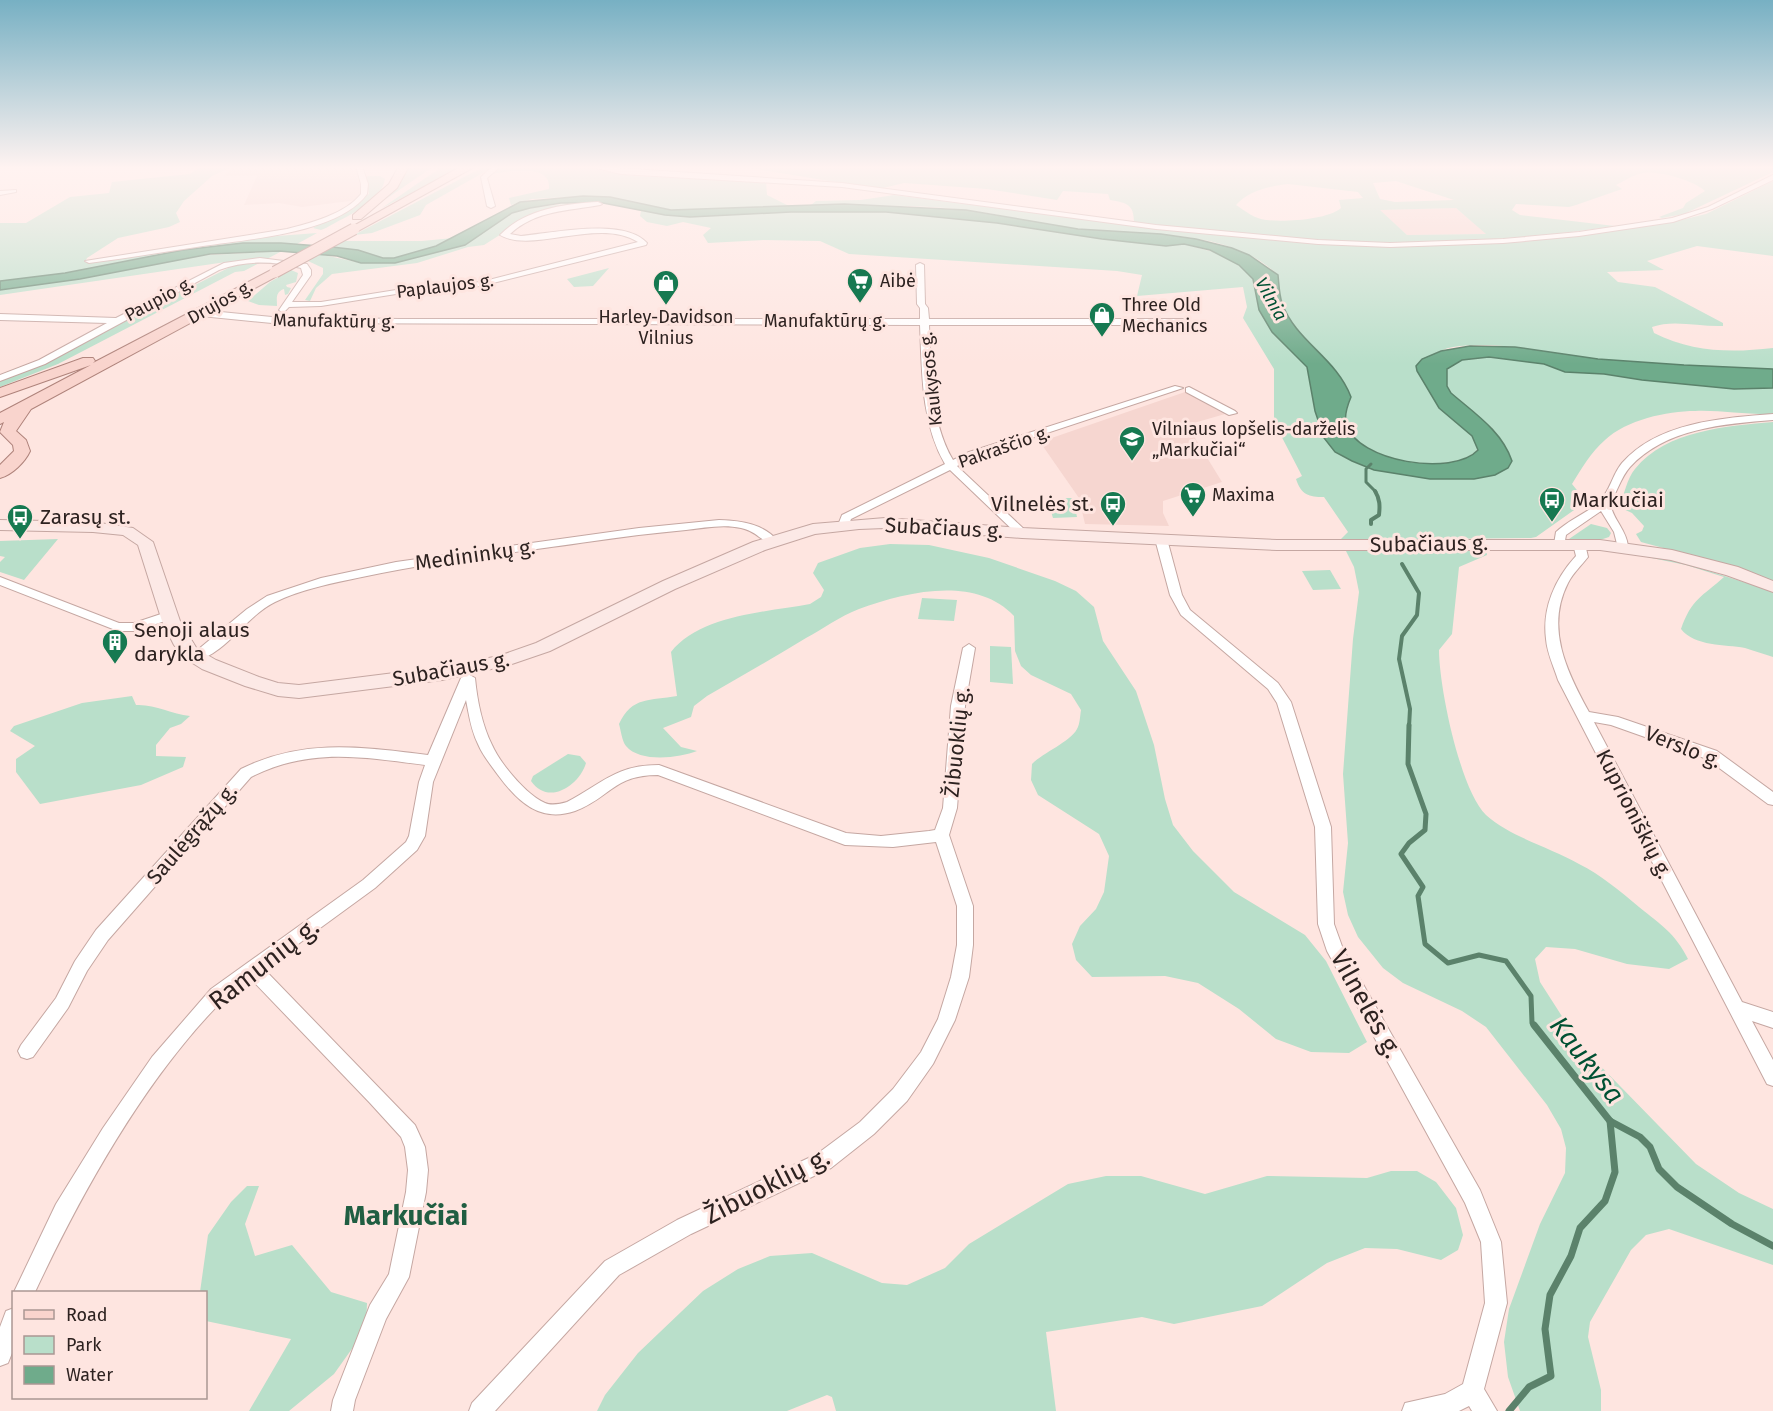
<svg xmlns="http://www.w3.org/2000/svg" width="1773" height="1411" font-family="'Fira Sans',sans-serif">
	<style>
		.built { fill: #f6d6d0 }
		.green { fill: #b9dfca; fill-rule: evenodd }
		.water { fill: #6fab8b; stroke: #5b826b; stroke-width: 1.5 }
		.lines { fill: none; stroke-linecap: round; stroke-linejoin: round }
		.stream-far3 { stroke: #5b826b; stroke-width: 3 }
		.stream-far2 { stroke: #5b826b; stroke-width: 4 }
		.stream-far1 { stroke: #5b826b; stroke-width: 5 }
		.stream { stroke: #5b826b; stroke-width: 7 }
		.street-casing { stroke: #c5a7a2; stroke-width: 2 }
		.secondary-casing { stroke: #c5a7a2; stroke-width: 2 }
		.primary-casing { stroke: #af837b; stroke-width: 2 }
		.street { fill: #fff; fill-rule: evenodd }
		.secondary { fill: #fce9e6; fill-rule: evenodd }
		.primary { fill: #f9d4cd; fill-rule: evenodd }
		.primary-bridge-casing { stroke: #af837b; stroke-width: 13; stroke-linecap: butt }
		.primary-bridge { stroke: #f9d4cd; stroke-width: 11 }
		.labels { text-anchor: middle; dominant-baseline: central; stroke-width: 6; stroke-linejoin: round; paint-order: stroke }
		.far-poi-label { font-size: 18px; fill: #2d2220; stroke: #fee5e0; text-anchor: start }
		.far-street-label { font-size: 18px; fill: #2d2220; stroke: #fee5e0 }
		.far-water-label { font-size: 18px; font-style: italic; fill: #005133; stroke: #fee5e0 }
		.poi-label { font-size: 21px; fill: #2d2220; stroke: #fee5e0; text-anchor: start }
		.street-label { font-size: 21px; fill: #2d2220; stroke: #fee5e0 }
		.near-street-label { font-size: 26px; fill: #2d2220; stroke: #fee5e0 }
		.near-water-label { font-size: 27px; font-style: italic; fill: #005133; stroke: #fee5e0 }
		.near-quarter-label { font-size: 28px; font-weight: bold; fill: #205e42; stroke: #fee5e0 }
	</style>
	<rect width="100%" height="100%" fill="#fee5e0"/>
	<g class="built">
		<path d="M260 166H356L362 194 358 200 302 207 279 203 244 205 257 176H223L233 169Z"/>
		<path d="M1456 208 1487 234 1407 235 1379 210Z"/>
		<path d="M1185 392 1225 414 1187 425 1222 482 1163 501V513L1169 526 1085 524 1079 498 1040 442Z"/>
	</g>
	<g class="green">
		<path d="M202 166H233L212 176 184 201 176 213 180 222 169 227 118 238 87 258 85 262 264 237 317 233 297 244 253 243 213 246 65 273 0 281V223H26L70 197 109 193 112 182 190 174Z"/>
		<path d="M409 166H434L386 199 400 184Z"/>
		<path d="M443 166H465L382 208Z"/>
		<path d="M495 166 426 205 420 215 372 233 354 235 483 167Z"/>
		<path d="M500 166C524 166 563 163 584 167 609 171 637 180 662 175L766 182 767 195 789 206 670 210 610 197 583 196 532 199 511 205 509 198 549 189C552 162 507 172 490 174Z"/>
		<path d="M737 166H1773V172L1684 214 1662 218 1659 217 1683 208 1686 203 1705 191C1694 180 1657 170 1642 173 1633 175 1624 181 1616 185L1622 189 1576 205 1569 207 1516 204 1512 210 1520 215 1615 226C1536 238 1458 243 1379 243 1297 242 1215 231 1134 223 1134 204 1127 203 1110 200L1108 194 1063 191 1057 200 987 189 904 183 879 189ZM1396 181 1454 200 1395 202 1380 199 1373 183ZM1288 184 1358 192 1363 198 1339 200 1341 208C1327 220 1285 222 1266 220 1255 219 1245 211 1236 205 1248 191 1270 186 1288 184ZM1456 208 1486 234 1407 235 1380 210Z"/>
		<path d="M368 176H380L385 179C381 203 346 216 326 228L321 230 313 228 369 194 366 178Z"/>
		<path d="M1773 181V256L1697 246 1647 261 1664 270 1607 272 1618 282 1655 287 1723 323V326C1700 327 1673 319 1652 327L1654 333C1692 352 1730 353 1773 348V369C1715 368 1657 364 1599 359 1551 354 1501 340 1453 347 1438 350 1423 358 1417 370L1439 408 1472 436 1478 449C1454 477 1357 462 1346 424 1344 415 1348 404 1351 397 1336 357 1295 342 1282 303 1279 294 1279 284 1278 275 1226 226 1143 237 1077 229 1040 225 1003 214 965 210 914 204 862 206 811 205L816 201 861 200 894 195 1153 228 1302 243 1412 246 1524 242 1677 221 1706 214Z"/>
		<path d="M574 203H603L565 206 506 231 484 245 468 247 417 263 332 274 316 288 310 301 305 300 323 274V268L308 261 319 254 361 263H395L495 224 512 213 530 208Z"/>
		<path d="M641 211 690 217 791 212H886L997 223 1102 239 1166 246 1184 244 1217 253 1245 269 1253 279 1259 310 1272 332 1307 367 1309 373C1312 394 1314 416 1324 436 1344 479 1432 475 1474 479L1492 428 1451 393 1447 386V369L1462 360 1489 357 1544 364 1565 372 1604 374 1642 380 1734 389 1773 388V414C1747 415 1721 410 1695 411 1667 411 1626 420 1605 440 1591 452 1582 468 1572 484L1585 500 1584 503 1536 537 1531 538 1340 540 1348 532 1324 497C1309 497 1301 495 1296 479L1302 476 1274 422V369L1243 318 1247 307 1243 287 1137 296 1142 275 1117 271 849 254 820 241 764 240 708 243 703 235 711 228 683 222 667 226 647 222 640 216Z"/>
		<path d="M453 238 436 246 394 258H383L358 250 332 247 343 241H422Z"/>
		<path d="M282 251 244 271 235 272 58 364 0 387V380L36 367 230 267 226 262 0 295V290L80 279 193 256Z"/>
		<path d="M609 268 593 286 574 287 567 279Z"/>
		<path d="M291 270 298 273 296 282 286 285 287 287 291 288 288 294 285 295 284 289C275 292 277 299 277 306L259 305 248 301 270 282Z"/>
		<path d="M1773 422V657C1764 654 1754 651 1745 648 1725 644 1695 647 1681 629 1692 598 1702 597 1724 577L1686 565 1637 555 1674 560 1756 586 1763 581 1693 556 1641 542 1636 534 1642 531 1644 526 1632 513 1619 507C1624 496 1627 478 1635 469 1666 430 1728 426 1773 422Z"/>
		<path d="M1059 498H1073L1077 517 1053 518 1049 505 1053 504Z"/>
		<path d="M1591 524 1607 528 1611 533 1609 537 1600 540 1569 539Z"/>
		<path d="M58 539 24 580 0 572V562L5 557 0 556V541Z"/>
		<path d="M890 544 929 545 989 558 1055 581 1076 591 1094 607 1103 641 1136 691 1154 745 1165 799 1173 825 1193 851 1234 892 1305 935 1326 961 1367 1042 1349 1053 1311 1052 1276 1039 1239 1009 1198 983 1165 976 1092 977 1076 960 1072 944 1080 926 1096 909 1104 892 1109 856 1099 834 1038 795 1031 780 1032 764C1044 752 1070 742 1077 729 1080 724 1080 716 1081 710L1071 694 1031 675 1021 666 1015 651 1014 616C975 575 906 592 859 609 840 616 823 629 806 638 773 658 740 677 707 696L694 706 691 717 663 728 681 747 697 751C679 758 640 763 626 746 622 741 621 731 619 724 632 696 650 701 677 696L671 652C700 615 767 612 810 604L821 597 824 590 813 573 818 563 860 548Z"/>
		<path d="M1486 548 1487 555 1459 567 1452 634 1439 650C1439 686 1460 790 1486 815 1512 838 1550 847 1579 864 1601 875 1620 891 1639 907 1661 925 1675 933 1688 959L1669 969 1627 964 1575 949 1546 947 1535 959 1540 982 1581 1046 1696 1164 1739 1193 1773 1209V1265L1669 1229 1646 1235 1631 1250 1590 1322 1588 1337 1601 1390V1411H1520L1508 1377 1504 1342 1509 1309 1540 1224 1565 1173 1566 1148 1561 1129 1547 1105 1486 1027 1462 1011 1403 983 1383 968 1358 937 1348 915 1343 892 1348 843 1343 774 1353 639 1359 592 1354 567 1345 549Z"/>
		<path d="M1330 570 1341 589 1313 590 1302 571Z"/>
		<path d="M922 598 957 600 954 621 918 619Z"/>
		<path d="M990 646 1011 647 1013 684 990 682Z"/>
		<path d="M132 696 136 705C155 704 171 714 190 716L181 724 170 728 156 745V756L186 757 183 767 141 785 40 804 16 772V759L35 746 10 731 14 726 82 703Z"/>
		<path d="M568 754 580 756 586 763C579 786 548 806 531 781L533 776Z"/>
		<path d="M1391 1171H1417L1436 1182 1456 1208 1463 1235 1458 1250 1441 1260 1397 1249 1365 1248 1327 1263 1262 1306 1174 1324 1142 1317 1046 1332 1056 1411H836L832 1397 827 1395 787 1411H597L605 1395 638 1353 703 1291 738 1269 770 1256 812 1253 882 1283 907 1285 945 1268 969 1244 1068 1184 1106 1176H1141L1205 1194 1267 1176 1367 1178Z"/>
		<path d="M247 1186H259L245 1224 255 1256 292 1245 331 1292 367 1303 366 1329 334 1374 289 1411H249L291 1339 206 1321V1292H200L208 1235 231 1202Z"/>
	</g>
	<path class="water" d="M583 196 610 197 671 210 844 204 966 210 1078 229 1161 234 1196 239 1232 248 1249 255 1278 275C1279 284 1279 294 1282 303 1296 342 1336 357 1351 397 1348 404 1344 415 1346 424 1357 462 1453 477 1478 450L1472 436 1439 408 1417 371 1416 366 1422 359 1441 351 1470 346 1515 347 1598 359 1684 365 1773 369V388L1734 389 1642 380 1604 374 1565 372 1544 364 1489 357 1462 360 1447 369V386L1451 393C1474 413 1502 431 1512 461L1508 468 1495 475 1474 479H1430L1374 470 1352 461 1335 452 1324 438 1315 411 1307 367 1272 332 1259 310 1253 279 1239 265 1210 250 1184 244 1166 246 1102 239 997 223 886 212H791L690 217 665 215 603 203H561L530 208 512 213 465 245 395 263H361L337 256 279 251 210 254 80 279 0 290V281L65 273 183 250 243 243H281L332 247 358 250 383 258H394L436 246 520 202Z"/>
	<g class="lines">
		<path class="stream-far3" d="M1371 464 1366 469V482L1376 492"/>
		<g class="stream-far2">
			<path d="M1371 524V520L1379 515C1380 506 1380 499 1375 491"/>
			<path d="M1402 564 1419 593 1417 615 1402 636 1399 659 1410 709 1409 727"/>
		</g>
		<path class="stream-far1" d="M1409 725 1408 764 1426 814 1425 830 1409 843 1401 854 1423 887 1418 896 1425 944 1448 963 1479 955 1506 961 1531 996 1532 1023 1535 1027"/>
		<g class="stream">
			<path d="M1534 1025 1610 1121 1640 1137 1650 1147 1659 1169 1677 1187 1732 1224 1773 1246"/>
			<path d="M1509 1411 1529 1387 1551 1376 1545 1329 1550 1295 1571 1256 1580 1228 1605 1201 1615 1172 1610 1121"/>
		</g>
		<g class="street-casing">
			<g id="street">
				<path d="M356 166H362L368 184 367 194C339 233 249 239 203 246 165 252 127 258 89 263L85 261 287 229C311 223 345 214 361 194V184Z"/>
				<path d="M493 166H501L487 178 495 206 491 208 487 206 481 177Z"/>
				<path d="M588 166 842 183 1156 225 1318 240 1390 243 1503 239 1579 232 1672 218 1708 207 1773 175V180L1712 209 1673 222 1579 236 1503 243 1390 247 1318 244 1156 229 842 187 621 174Z"/>
				<path d="M16 190V192L0 195V191Z"/>
				<path d="M598 202 602 204 600 205C568 211 536 210 510 234L521 236C552 233 624 217 647 243L646 245 481 286 396 294 321 306 289 307 283 313 279 310 303 275 301 268C273 261 246 260 219 270L45 364 0 381V375L39 360 107 323 0 320V314L116 318 224 263 260 258 307 264 311 270V275L292 302H321L396 290 481 282 638 242C599 217 532 254 500 235 525 209 564 204 598 202Z"/>
				<path d="M920 263 924 265 925 304 928 308 929 319H1183L1187 322 1183 325H929C931 368 930 422 953 460L969 452 1175 386 1183 388 977 456 957 466 1026 531V535H1018L950 470 851 519 848 527H840L838 525 842 515 945 464C921 423 922 371 920 325L272 323 201 316 197 313 201 310 272 317 400 319H920V308L917 304 916 265Z"/>
				<path d="M1189 387 1235 411 1237 413 1229 415 1186 392V388Z"/>
				<path d="M1773 414V420C1724 424 1666 428 1630 467 1621 477 1617 492 1610 503 1613 520 1626 529 1628 546L1626 548H1618L1614 532 1601 511 1566 535 1564 546H1556L1554 544 1556 532C1569 520 1585 514 1598 503 1610 492 1612 475 1622 463 1658 422 1722 418 1773 414Z"/>
				<path d="M719 520C742 521 762 523 778 541L772 544C761 541 756 531 741 528 723 524 704 528 686 530 653 533 620 537 587 542 512 553 436 561 362 577 334 583 301 589 275 602 246 616 227 653 195 661L189 657 247 609 267 596 321 578 396 562 639 528Z"/>
				<path d="M1161 536 1167 539 1182 595 1190 610 1278 683 1291 702 1331 827 1334 924 1343 949 1480 1190 1501 1242 1507 1303 1484 1389 1497 1411H1472L1469 1406 1459 1411H1402L1405 1403 1445 1394 1463 1384 1485 1303 1481 1242 1465 1203 1327 951 1318 924 1315 827 1277 703 1268 689 1181 615 1170 595 1155 539Z"/>
				<path d="M1579 541 1585 544 1588 557C1581 566 1573 573 1568 583 1545 628 1567 672 1589 712L1618 717 1717 751 1773 792V805L1768 804 1707 759 1611 725 1594 722 1742 1002 1773 1012V1028L1752 1021 1773 1060V1086L1767 1084 1558 680C1554 667 1547 653 1546 639 1542 608 1555 579 1576 556L1573 544Z"/>
				<path d="M0 577 119 623H134L170 611 176 615 174 618 135 631H118L0 585Z"/>
				<path d="M969 644 975 648 965 706 957 808 949 835 973 906V945L969 977 955 1020 933 1064 907 1101 874 1134 831 1168 691 1234 619 1275 495 1411H469L472 1403 605 1261 677 1220 817 1154 860 1122 893 1089 921 1052 938 1019 951 977 957 945V906L936 842 893 847 845 845 658 775C613 775 610 798 575 811 540 823 518 802 498 775 491 765 483 756 478 744 471 730 469 715 466 700L433 782 425 836 417 850 375 888 264 969 415 1125 425 1147 428 1170 426 1192 409 1277 386 1319 355 1400 353 1411H331L333 1400 370 1305 389 1274 406 1192 408 1170 405 1147 401 1137 370 1103 251 979C242 986 230 992 222 1001 144 1080 82 1192 35 1292H14L56 1204 103 1128 152 1057 211 989 363 880 406 842 409 836 419 782 425 765C362 757 310 747 251 777L108 940 87 971 68 1008 33 1057 27 1059 21 1057 18 1051 21 1045 56 998 75 961 96 930 241 769C304 738 361 747 428 755L461 678 468 674 475 678C477 699 482 725 492 745 500 763 526 795 545 803 552 806 560 804 567 802 603 783 616 765 659 765L846 833 881 836 929 831 935 830 943 808 951 706 963 648Z"/>
				<path d="M14 1308V1348L8 1363 0 1366V1327L6 1311Z"/>
			</g>
		</g>
		<g class="secondary-casing">
			<path id="secondary" d="M885 518 1022 528 1277 540H1600L1672 550 1738 567 1773 581V592L1726 575 1671 560 1600 550H1277L1022 538 885 528 859 529 815 534 765 550 675 589 550 651 509 665 442 680 299 698 278 696 245 686 202 669 183 657 174 645 162 621 138 545 123 535 93 532 0 530V520L93 522 133 528 153 542 180 621 197 649 216 660 259 677 278 683 299 685 442 667 499 656 536 643 663 581 753 542 813 524Z"/>
		</g>
		<g class="primary-casing">
			<g id="primary">
				<path d="M399 166H409L397 188 361 219H353V215L389 184Z"/>
				<path d="M462 166H476L358 231 354 232 348 229Z"/>
				<path d="M275 268 279 269V275L31 409 16 431 26 440 30 451C25 462 12 475 0 478V465L14 451 13 445 0 432 4 422 0 424V413L91 365 0 397V388L83 358H93L95 361 93 363Z"/>
			</g>
		</g>
		<use href="#street" class="street"/>
		<use href="#secondary" class="secondary"/>
		<use href="#primary" class="primary"/>
		<g class="primary-bridge-casing">
			<path id="primary-bridge" d="M275 272 354 229"/>
		</g>
		<use href="#primary-bridge" class="primary-bridge"/>
	</g>
	<linearGradient id="sky" x2="0" y2="1"><stop stop-color="#77b0c3"/><stop offset="0.46" stop-color="#fff3f1"/><stop offset="1" stop-color="#fff3f1" stop-opacity="0"/></linearGradient>
	<rect width="1773" height="364" fill="url(#sky)"/>
	<defs>
		<g id="supermarket-pin" transform="scale(1.35)"><path d="M0 17L-7.5 6A9.5 9.5 0 1 1 7.5 6Z" fill="#167951" stroke="#fee5e0"/><path d="M-6-5.5h2.5l.6 2H6L4.5 2H-2.5L-4.4-4H-6ZM-1.5 3.2a1.3 1.3 0 1 0 .1 0ZM3 3.2a1.3 1.3 0 1 0 .1 0Z" fill="#fff"/></g>
		<g id="shop-pin" transform="scale(1.35)"><path d="M0 17L-7.5 6A9.5 9.5 0 1 1 7.5 6Z" fill="#167951" stroke="#fee5e0"/><path d="M-5-2.5h2.3a2.7 3.5 0 0 1 5.4 0H5L5.5 6h-11ZM-1.5-2.5h3a1.5 2.3 0 0 0-3 0Z" fill="#fff"/></g>
		<g id="school-pin" transform="scale(1.35)"><path d="M0 17L-7.5 6A9.5 9.5 0 1 1 7.5 6Z" fill="#167951" stroke="#fee5e0"/><path d="M0-5L7-2L0 1L-7-2ZM-4 1L0 2.5L4 1V4Q0 6-4 4Z" fill="#fff"/></g>
		<g id="bus-pin" transform="scale(1.35)"><path d="M0 17L-7.5 6A9.5 9.5 0 1 1 7.5 6Z" fill="#167951" stroke="#fee5e0"/><path d="M-5-6H5V4H4V6H2V4H-2V6H-4V4H-5ZM-3.5-4V0h7V-4ZM-3.5 1.2v1.5H-2V1.2ZM2 1.2v1.5H3.5V1.2Z" fill="#fff"/></g>
		<g id="building-pin" transform="scale(1.35)"><path d="M0 17L-7.5 6A9.5 9.5 0 1 1 7.5 6Z" fill="#167951" stroke="#fee5e0"/><path d="M-4-6H4V6H1V3H-1V6H-4ZM-2.5-4.3h1.7v1.8h-1.7ZM.8-4.3h1.7v1.8H.8ZM-2.5-1h1.7V.8h-1.7ZM.8-1h1.7V.8H.8Z" fill="#fff"/></g>
	</defs>
	<g fill-rule="evenodd">
		<use href="#supermarket-pin" x="860" y="281"/>
		<use href="#shop-pin" x="666" y="283"/>
		<use href="#shop-pin" x="1102" y="315"/>
		<use href="#school-pin" x="1132" y="439"/>
		<use href="#supermarket-pin" x="1193" y="495"/>
		<use href="#bus-pin" x="1552" y="500"/>
		<use href="#bus-pin" x="1113" y="504"/>
		<use href="#bus-pin" x="20" y="517"/>
		<use href="#building-pin" x="115" y="642"/>
	</g>
	<g class="labels">
		<g class="far-poi-label">
			<text x="880" y="281">Aibė</text>
			<text x="1122" y="305">Three Old<tspan x="1122" dy="21">Mechanics</tspan></text>
			<text x="666" y="317" text-anchor="middle">Harley-Davidson<tspan x="666" dy="21">Vilnius</tspan></text>
			<text x="1152" y="429">Vilniaus lopšelis-darželis<tspan x="1152" dy="21">„Markučiai“</tspan></text>
			<text x="1212" y="495">Maxima</text>
		</g>
		<g class="far-street-label">
			<text transform="translate(445 286) rotate(-7)">Paplaujos g.</text>
			<text transform="translate(159 299) rotate(-28)">Paupio g.</text>
			<text transform="translate(220 302) rotate(-29)">Drujos g.</text>
			<text transform="translate(334 321) rotate(1)">Manufaktūrų g.</text>
			<text x="825" y="321">Manufaktūrų g.</text>
			<text transform="translate(931 379) rotate(-96)">Kaukysos g.</text>
			<text transform="translate(1004 447) rotate(-19)">Pakraščio g.</text>
		</g>
		<g class="far-water-label">
			<text transform="translate(1271 299) rotate(61)">Vilnia</text>
		</g>
		<g class="poi-label">
			<text x="1572" y="500">Markučiai</text>
			<text x="1094" y="504" text-anchor="end">Vilnelės st.</text>
			<text x="40" y="517">Zarasų st.</text>
			<text x="134" y="630">Senoji alaus<tspan x="134" dy="24">darykla</tspan></text>
		</g>
		<g class="street-label">
			<text transform="translate(944 528) rotate(3)">Subačiaus g.</text>
			<text transform="translate(1429 544) rotate(-1)">Subačiaus g.</text>
			<text transform="translate(475 555) rotate(-8)">Medininkų g.</text>
			<text transform="translate(451 669) rotate(-10)">Subačiaus g.</text>
			<text transform="translate(957 742) rotate(-84)">Žibuoklių g.</text>
			<text transform="translate(1683 747) rotate(22)">Verslo g.</text>
			<text transform="translate(1634 814) rotate(63)">Kuprioniškių g.</text>
			<text transform="translate(192 834) rotate(-49)">Saulėgrąžų g.</text>
		</g>
		<g class="near-street-label">
			<text transform="translate(264 964) rotate(-38)">Ramunių g.</text>
			<text transform="translate(1366 1004) rotate(61)">Vilnelės g.</text>
			<text transform="translate(767 1186) rotate(-27)">Žibuoklių g.</text>
		</g>
		<g class="near-water-label">
			<text transform="translate(1587 1060) rotate(52)">Kaukysa</text>
		</g>
		<g class="near-quarter-label">
			<text x="406" y="1215">Markučiai</text>
		</g>
	</g>
	<rect x="12" y="1291" width="195" height="108" fill="#fee5e0" stroke="#aa9793" stroke-width="1.5"/>
	<rect x="24" y="1310" width="30" height="9" fill="#f9d4cd" stroke="#aa9793" stroke-width="1.5"/>
	<text x="66" y="1321" font-size="18" fill="#2d2220">Road</text>
	<rect x="24" y="1336" width="30" height="18" fill="#b9dfca" stroke="#aa9793" stroke-width="1.5"/>
	<text x="66" y="1351" font-size="18" fill="#2d2220">Park</text>
	<rect x="24" y="1366" width="30" height="18" fill="#6fab8b" stroke="#aa9793" stroke-width="1.5"/>
	<text x="66" y="1381" font-size="18" fill="#2d2220">Water</text>
</svg>
